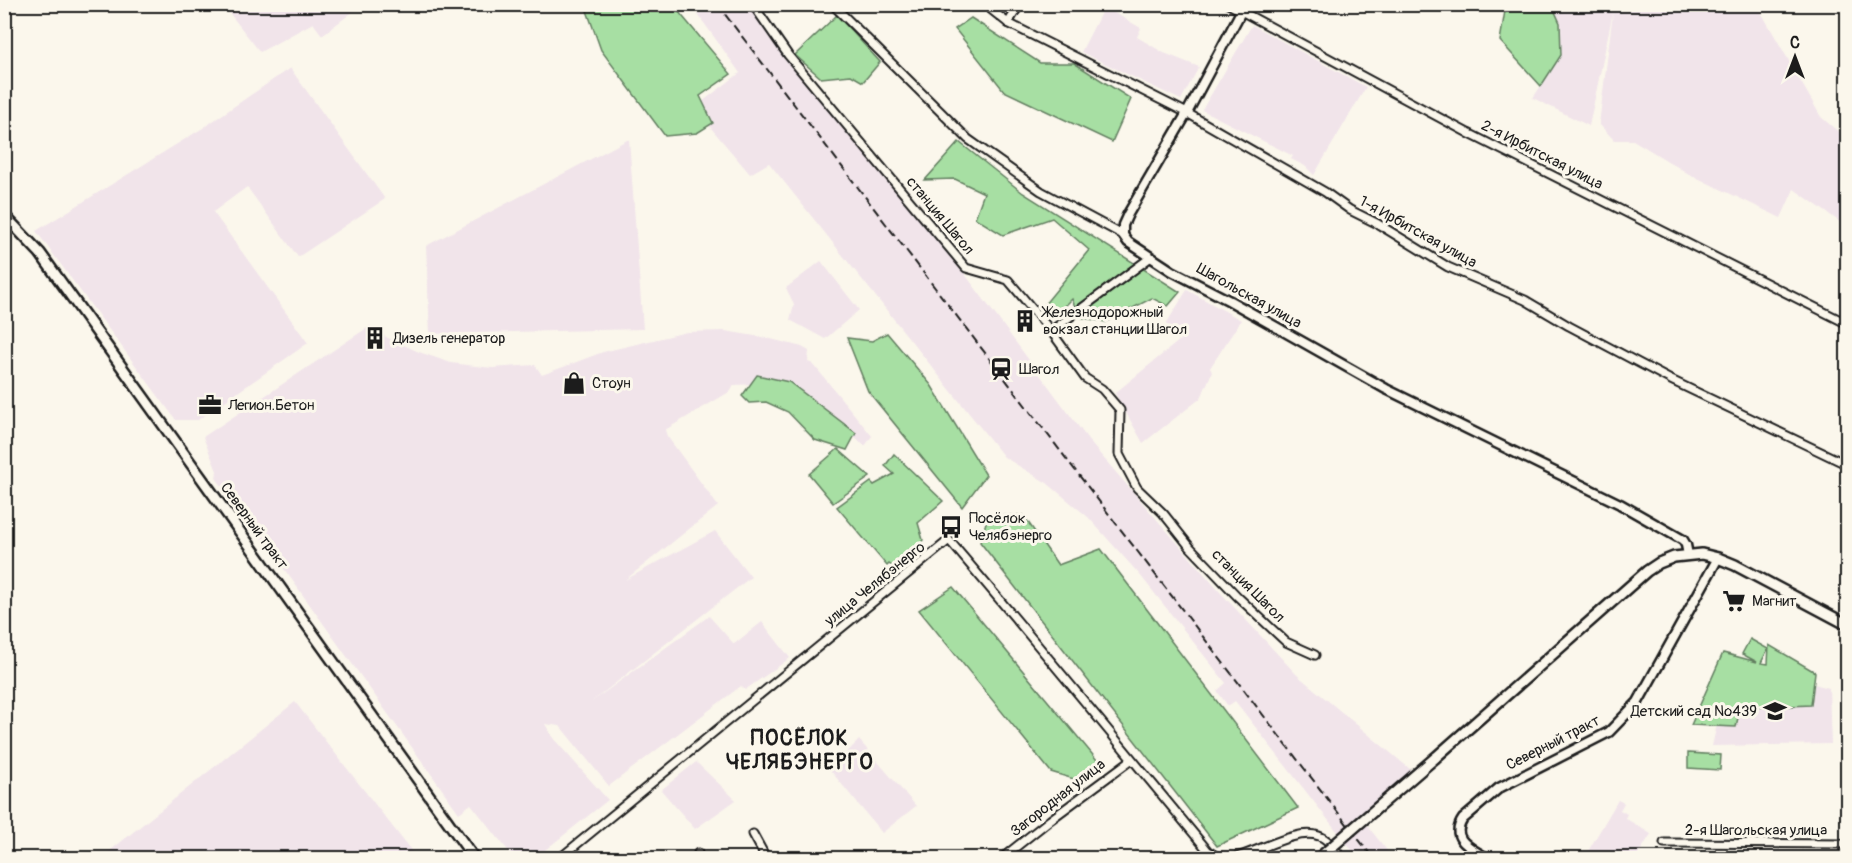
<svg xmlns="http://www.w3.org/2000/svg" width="1852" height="863" font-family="Pangolin,sans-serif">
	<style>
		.built { fill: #f1e4ea }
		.green { fill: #a7dfa3; stroke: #627e60; stroke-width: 1.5 }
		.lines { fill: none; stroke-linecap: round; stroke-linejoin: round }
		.minor-casing { stroke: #1c1c1c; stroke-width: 11 }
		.tertiary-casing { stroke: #1c1c1c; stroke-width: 13 }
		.secondary-casing { stroke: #1c1c1c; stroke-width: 14 }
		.minor { stroke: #fbf7ec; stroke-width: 7 }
		.tertiary { stroke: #fbf7ec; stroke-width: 8 }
		.secondary { stroke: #fbf7ec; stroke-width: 9 }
		.rail { stroke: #1c1c1c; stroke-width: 2; stroke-dasharray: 9 4.5; stroke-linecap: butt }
		.secondary-bridge-casing { stroke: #1c1c1c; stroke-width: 14; stroke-linecap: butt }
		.secondary-bridge { stroke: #fbf7ec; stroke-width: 9 }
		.labels { text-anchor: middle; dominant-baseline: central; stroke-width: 6; stroke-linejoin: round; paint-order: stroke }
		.street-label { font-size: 15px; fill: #1c1c1c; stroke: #fbf7ec }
		.poi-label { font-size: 15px; fill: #1c1c1c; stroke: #fbf7ec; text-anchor: start }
		.district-label { font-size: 21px; font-weight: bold; letter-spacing: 1.5px; fill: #1c1c1c; stroke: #fbf7ec }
	</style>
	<rect width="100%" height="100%" fill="#fbf7ec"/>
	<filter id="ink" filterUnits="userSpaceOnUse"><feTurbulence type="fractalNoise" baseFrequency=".0167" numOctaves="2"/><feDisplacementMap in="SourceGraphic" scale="12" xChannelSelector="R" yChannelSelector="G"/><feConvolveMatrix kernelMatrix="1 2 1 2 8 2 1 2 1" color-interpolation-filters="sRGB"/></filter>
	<g filter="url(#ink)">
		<g class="built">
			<path d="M223 5H362L322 35 313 23 260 52Z"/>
			<path d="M691 5H748L775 42 947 250 1093 446 1219 591 1297 675 1416 774 1362 819 1393 858H1358L1235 701 1228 706 1217 691 1226 683 1140 575 1088 517 1047 483 1004 457 769 163 750 174 694 108 740 73Z"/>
			<path d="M1552 5H1757L1821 117 1847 139V227L1794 189 1781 218 1689 174 1633 140H1614L1599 124 1613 12 1589 126 1533 98 1561 55 1560 23Z"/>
			<path d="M1104 7 1141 28 1137 37 1164 53 1199 67 1181 100 1081 52Z"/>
			<path d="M1252 25 1366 87 1314 175 1305 166 1291 159 1293 156 1202 110Z"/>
			<path d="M290 68 385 199 298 257 247 187 213 212 308 343 198 420H176L36 231 203 128Z"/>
			<path d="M629 139 643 329 430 334 426 246Z"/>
			<path d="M821 261 859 310 825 339 790 320 794 304 786 288Z"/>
			<path d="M1187 290 1241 320 1210 368 1212 372 1201 398 1143 443 1115 393 1180 340 1166 324Z"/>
			<path d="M370 326 386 337 419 352 451 363 492 368 535 365 542 375 603 352 687 332 725 331 767 338 802 347 809 351 808 362 813 364 872 436 865 446 808 400 757 384 734 385 731 391 665 430 667 436 718 506 625 580 715 531 751 577 590 703 709 616 734 644 762 622 790 658 745 690 741 686 609 786 560 726 545 724 553 738 608 800 535 858H514L471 804 459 813 287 573 216 478 217 471 203 437Z"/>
			<path d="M1736 663 1829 688 1831 744 1712 746 1727 682Z"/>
			<path d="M295 702 417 858H101Z"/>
			<path d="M859 740 916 806 882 833 830 770Z"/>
			<path d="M696 762 736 800 695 829 661 790Z"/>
			<path d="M1618 800 1624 803 1620 810 1627 814 1625 818 1651 834 1636 858H1607L1587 853Z"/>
		</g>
		<g class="green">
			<path d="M585 5H673L731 74 700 96 713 123 697 133 665 136 601 50Z"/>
			<path d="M1506 5H1552L1560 23 1561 55 1541 86 1500 41Z"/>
			<path d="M837 15 880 62 863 82 851 75 821 78 795 55Z"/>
			<path d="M971 18 1040 63H1074L1131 99 1112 142 1004 91 955 29Z"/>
			<path d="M959 142 1023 193 1180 292 1168 306 1152 298 1106 322 1079 317 1072 299 1058 313 1044 305 1089 250 1052 218 1003 235 975 218 984 193 955 179 925 180Z"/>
			<path d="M887 333 931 385 986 475 962 507 868 391 847 338 872 341Z"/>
			<path d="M757 375 789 382 856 433 847 450 815 440 788 412 766 402 749 403 742 396Z"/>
			<path d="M838 449 870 477 833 503 809 474Z"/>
			<path d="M894 454 943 501 918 523 923 540 902 573 889 564 887 566 837 507 871 482 874 485 894 474 885 466Z"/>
			<path d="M1023 515 1058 565 1101 549 1298 808 1217 846 980 542 988 516Z"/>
			<path d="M953 587 1102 766 1077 780 1051 772 919 610Z"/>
			<path d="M1750 639 1768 649 1761 663 1768 664 1769 645 1815 672 1811 705 1740 708 1736 727 1691 725 1723 653 1757 662 1742 654Z"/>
			<path d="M1688 753 1721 755 1720 770 1688 768Z"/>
		</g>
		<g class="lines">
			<g class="minor-casing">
				<g id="minor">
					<path d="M832 4 968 139 1041 191 1123 235"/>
					<path d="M984 4 1008 23 1187 113 1325 192 1350 210 1378 224 1448 267 1525 300 1569 326 1671 380 1848 465"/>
					<path d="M1228 4 1468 133 1848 324"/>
					<path d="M756 9 788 55 966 268 1008 280 1051 331 1085 378 1102 389 1120 410 1119 454 1137 488 1163 513 1190 547 1238 597 1286 642 1315 655"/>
					<path d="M1008 23 1020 4"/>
					<path d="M1051 331 1151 257"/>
					<path d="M753 834 765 856 764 858"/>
					<path d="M1664 843 1848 844"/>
					<path d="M560 858 949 540C1037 643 1122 747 1208 851 1212 853 1216 857 1221 858 1243 863 1292 826 1319 836 1329 839 1336 851 1342 858"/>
					<path d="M696 858 698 853"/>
					<path d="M1002 858 1050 820 1131 760"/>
				</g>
			</g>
			<g class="tertiary-casing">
				<g id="tertiary">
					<path d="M1245 4 1187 113 1128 214 1123 225V235L1128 242 1172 271 1230 301 1386 389 1620 504 1683 540 1686 545 1688 555"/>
					<path d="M1486 858C1471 848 1449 839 1463 819L1499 788 1609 732 1638 702 1718 558"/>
				</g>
			</g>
			<g class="secondary-casing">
				<g id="secondary">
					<path d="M4 215 40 253 474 858"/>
					<path d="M1435 758 1647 571 1659 563 1674 557 1702 554 1718 558 1735 565 1848 625"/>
				</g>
			</g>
			<use href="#minor" class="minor"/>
			<use href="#tertiary" class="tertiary"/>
			<use href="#secondary" class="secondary"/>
			<path class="rail" d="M717 4 1373 858"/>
			<g class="secondary-bridge-casing">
				<path id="secondary-bridge" d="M1319 858 1435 758"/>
			</g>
			<use href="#secondary-bridge" class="secondary-bridge"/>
		</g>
	</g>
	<defs>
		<g id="building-bare" transform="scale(1.8)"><path d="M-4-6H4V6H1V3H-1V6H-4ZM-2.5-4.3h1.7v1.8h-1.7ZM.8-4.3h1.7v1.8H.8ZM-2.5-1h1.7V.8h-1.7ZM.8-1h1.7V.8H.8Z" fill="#1c1c1c" stroke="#fbf7ec" stroke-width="2.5" paint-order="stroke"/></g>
		<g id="station-bare" transform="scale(1.8)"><path d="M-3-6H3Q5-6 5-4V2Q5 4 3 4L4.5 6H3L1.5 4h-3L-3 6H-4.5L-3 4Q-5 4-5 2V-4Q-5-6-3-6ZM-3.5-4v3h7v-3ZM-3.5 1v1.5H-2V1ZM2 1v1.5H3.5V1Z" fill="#1c1c1c" stroke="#fbf7ec" stroke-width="2.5" paint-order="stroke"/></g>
		<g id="shop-bare" transform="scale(1.8)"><path d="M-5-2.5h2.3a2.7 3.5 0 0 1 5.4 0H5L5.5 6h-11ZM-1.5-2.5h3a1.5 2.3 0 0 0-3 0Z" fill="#1c1c1c" stroke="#fbf7ec" stroke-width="2.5" paint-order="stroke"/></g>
		<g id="office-bare" transform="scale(1.8)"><path d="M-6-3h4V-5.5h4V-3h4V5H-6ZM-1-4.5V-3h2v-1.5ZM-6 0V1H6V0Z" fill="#1c1c1c" stroke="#fbf7ec" stroke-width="2.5" paint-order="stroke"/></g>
		<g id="bus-bare" transform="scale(1.8)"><path d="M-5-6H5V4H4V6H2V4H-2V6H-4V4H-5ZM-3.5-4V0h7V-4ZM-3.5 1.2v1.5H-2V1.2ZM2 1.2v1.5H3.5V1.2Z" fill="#1c1c1c" stroke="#fbf7ec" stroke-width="2.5" paint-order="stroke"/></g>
		<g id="supermarket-bare" transform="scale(1.8)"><path d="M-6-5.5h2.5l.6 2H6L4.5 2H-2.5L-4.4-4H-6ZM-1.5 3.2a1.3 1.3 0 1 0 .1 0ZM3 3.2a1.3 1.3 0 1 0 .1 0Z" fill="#1c1c1c" stroke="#fbf7ec" stroke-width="2.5" paint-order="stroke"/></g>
		<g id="school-bare" transform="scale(1.8)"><path d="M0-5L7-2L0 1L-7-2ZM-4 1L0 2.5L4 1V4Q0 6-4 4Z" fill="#1c1c1c" stroke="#fbf7ec" stroke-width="2.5" paint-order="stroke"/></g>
	</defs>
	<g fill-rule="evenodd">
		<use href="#building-bare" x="1025" y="321"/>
		<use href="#building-bare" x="375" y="338"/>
		<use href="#station-bare" x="1001" y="369"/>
		<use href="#shop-bare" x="574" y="383"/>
		<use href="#office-bare" x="210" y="405"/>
		<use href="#bus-bare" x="951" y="527"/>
		<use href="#supermarket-bare" x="1734" y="601"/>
		<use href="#school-bare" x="1775" y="711"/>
	</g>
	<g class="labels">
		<g class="street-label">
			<text transform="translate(1542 155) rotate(27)">2-я Ирбитская улица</text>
			<text transform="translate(940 216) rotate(50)">станция Шагол</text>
			<text transform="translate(1418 232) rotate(29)">1-я Ирбитская улица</text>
			<text transform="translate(1249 296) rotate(29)">Шагольская улица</text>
			<text transform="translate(254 526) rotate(54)">Северный тракт</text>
			<text transform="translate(875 584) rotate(-39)">улица Челябэнерго</text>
			<text transform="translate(1248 586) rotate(45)">станция Шагол</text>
			<text transform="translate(1553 743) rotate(-27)">Северный тракт</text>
			<text transform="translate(1058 798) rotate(-38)">Загородная улица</text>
			<text x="1756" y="830">2-я Шагольская улица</text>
		</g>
		<g class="poi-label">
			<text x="1043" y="312">Железнодорожный<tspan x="1043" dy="17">вокзал станции Шагол</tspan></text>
			<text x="393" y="338">Дизель генератор</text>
			<text x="1019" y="369">Шагол</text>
			<text x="592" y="383">Стоун</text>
			<text x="228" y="405">Легион.Бетон</text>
			<text x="969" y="518">Посёлок<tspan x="969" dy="17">Челябэнерго</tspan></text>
			<text x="1752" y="601">Магнит</text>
			<text x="1757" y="711" text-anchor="end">Детский сад №439</text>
		</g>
		<g class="district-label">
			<text x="800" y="738">ПОСЁЛОК<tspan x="800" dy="24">ЧЕЛЯБЭНЕРГО</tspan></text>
		</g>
	</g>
	<rect width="1852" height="863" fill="none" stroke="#fbf7ec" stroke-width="24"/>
	<rect x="12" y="12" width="1828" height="839" fill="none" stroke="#1c1c1c" stroke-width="2" filter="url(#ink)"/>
	<g transform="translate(1795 57)" stroke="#fbf7ec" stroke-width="4.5" paint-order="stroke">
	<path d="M0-4.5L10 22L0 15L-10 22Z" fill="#1c1c1c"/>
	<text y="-9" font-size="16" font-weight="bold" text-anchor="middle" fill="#1c1c1c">С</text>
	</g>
</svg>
